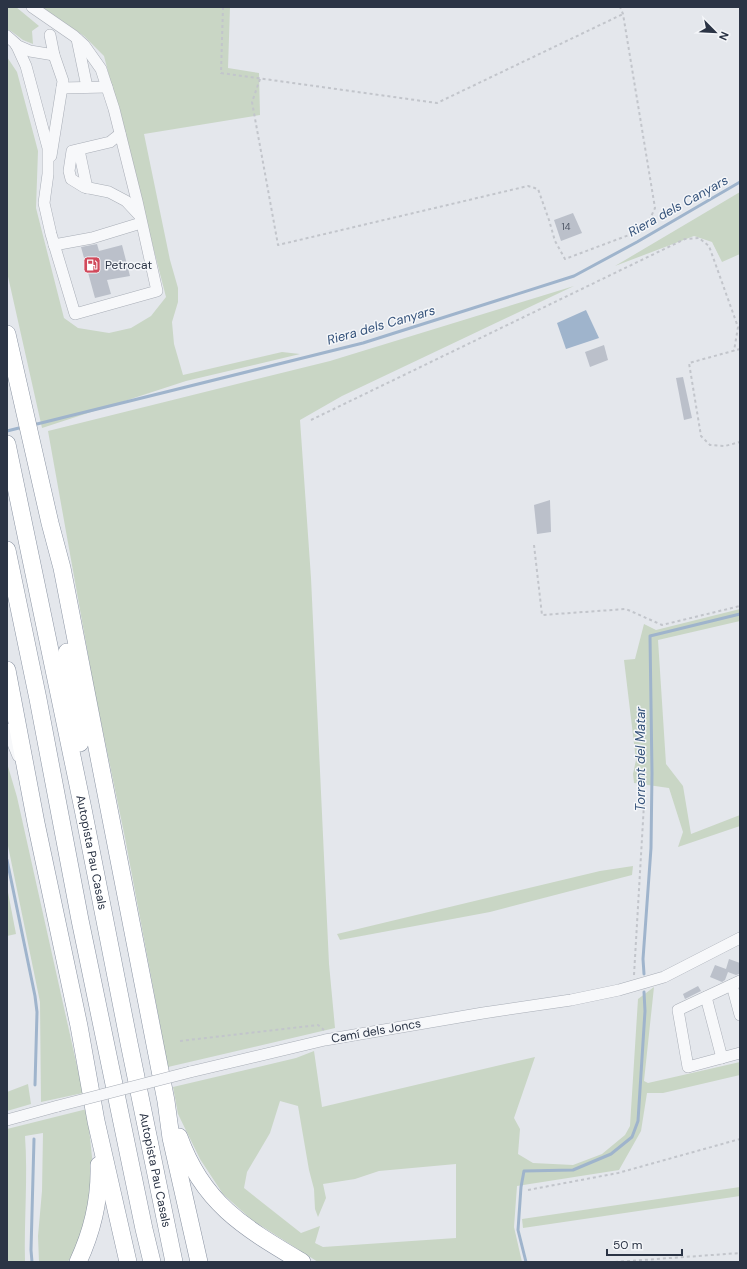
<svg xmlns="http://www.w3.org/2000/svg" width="747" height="1269" font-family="'DM Sans',sans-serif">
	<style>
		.green { fill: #c9d6c5; fill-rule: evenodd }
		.water { fill: #9fb4cc }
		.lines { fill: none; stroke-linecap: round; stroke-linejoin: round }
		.stream { stroke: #9fb4cc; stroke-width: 3 }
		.building { fill: #bbc0ca }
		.minor-casing { stroke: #a9aeb7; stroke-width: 12 }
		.highway-casing { stroke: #8b94a3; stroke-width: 18 }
		.path { stroke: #c2c5cb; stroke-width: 2; stroke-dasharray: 3 3; stroke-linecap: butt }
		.minor { stroke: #f7f8fa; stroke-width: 11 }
		.highway { stroke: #fff; stroke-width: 17 }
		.minor-bridge-casing { stroke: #a9aeb7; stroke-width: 12; stroke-linecap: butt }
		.minor-bridge { stroke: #f7f8fa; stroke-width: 11 }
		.labels { text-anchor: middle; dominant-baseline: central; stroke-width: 3; stroke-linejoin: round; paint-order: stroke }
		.number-label { font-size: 10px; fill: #4f5766 }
		.poi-label { font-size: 12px; fill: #2b3445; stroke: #f4f6f9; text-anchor: start }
		.street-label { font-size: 12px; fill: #2b3445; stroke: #f4f6f9 }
		.water-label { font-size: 13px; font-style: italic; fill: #34527a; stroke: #f4f6f9 }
	</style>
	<rect width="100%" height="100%" fill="#e4e7ec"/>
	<g class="green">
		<path d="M7 7H16L39 26 32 31 33 44 23 40 11 31 7 30Z"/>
		<path d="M41 7H230L228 68 259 73 260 115 144 134 170 260 178 288V302L172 322 174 344 183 375 282 352 300 354 186 381 42 428 7 272V57L17 72 38 151 36 208 64 318 78 328 109 333 131 328 151 316 166 297 104 56 84 36Z"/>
		<path d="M740 192V254L722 262 712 242 694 236 615 266Z"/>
		<path d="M574 286 342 396 300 420 311 578 329 964 335 1028 168 1067 125 838 94 688 48 431 330 361Z"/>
		<path d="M740 609V621L658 640 666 764 683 786 691 834 740 815V826L678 847 683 832 669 788 634 783 633 774 636 760 624 660 635 659 644 624 656 630Z"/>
		<path d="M7 763 17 797 83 1093 41 1102 40 1002 7 841Z"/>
		<path d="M633 866 632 875 490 912 340 940 337 934 600 871Z"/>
		<path d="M7 887 16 934 7 936Z"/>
		<path d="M654 987 644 1081 648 1083 740 1062V1075L663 1093H647L641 1131 619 1170 517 1186 514 1227 522 1262H318L252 1220 223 1194 200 1159 178 1114 173 1087 296 1058 314 1051 322 1107 535 1057 514 1118 520 1129 518 1154 533 1163 573 1165 602 1154 625 1135 630 1126 638 999ZM280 1101 298 1106 309 1170 314 1189 315 1209 318 1217 326 1198 323 1184 355 1179 379 1171 456 1164V1238L323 1247 315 1243 320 1226 301 1233 244 1188 247 1172 270 1133Z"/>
		<path d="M28 1084 31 1104 7 1111V1092Z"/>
		<path d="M87 1109 92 1157 89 1212 78 1243 68 1262H39L38 1236 42 1191 43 1133 25 1136C28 1178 24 1220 25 1262H7V1129Z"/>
		<path d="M740 1187V1196L523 1228 522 1219Z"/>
	</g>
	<path class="water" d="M586 310 599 338 566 349 557 323Z"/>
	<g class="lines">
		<g class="stream">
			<path d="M33 425 363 343 574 276 637 242 740 182"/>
			<path d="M7 431 23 427"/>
			<path d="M7 860 35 996 37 1012 35 1085"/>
			<path d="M644 974 643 959 651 848 652 773 650 636 740 614"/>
			<path d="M32 1262 31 1250 34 1139"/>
			<path d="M526 1262 518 1230 521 1187 524 1171 573 1170 611 1154 632 1137 638 1121 645 1011 644 992"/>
		</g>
	</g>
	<g class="building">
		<path d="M573 213 582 233 561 241 554 220Z"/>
		<path d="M97 244 99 251 122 245 130 276 107 280 111 294 95 298 81 247Z"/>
		<path d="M604 345 608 360 590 367 585 352Z"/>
		<path d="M683 377 692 418 684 420 676 378Z"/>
		<path d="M550 500 551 532 537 534 534 505Z"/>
		<path d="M729 959 740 963V971L739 974 736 975 728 972 725 980 722 982 710 977 715 965 726 969Z"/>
		<path d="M698 986 701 991 685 999 683 994Z"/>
	</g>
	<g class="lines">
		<g class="minor-casing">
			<g id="minor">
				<path d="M50 35 54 55 63 81 51 156"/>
				<path d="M7 36 16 44 26 66 48 148V174L44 203 51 234 75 314 157 291 137 201 114 109 101 69 84 45 74 36 32 7"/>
				<path d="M77 39 87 87"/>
				<path d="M16 45 30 51 54 55"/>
				<path d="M62 88 107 87"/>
				<path d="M120 134 110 142 72 151 69 171 71 179 84 187 109 192 126 201 139 215"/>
				<path d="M79 150 87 188"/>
				<path d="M54 245 92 238 141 223"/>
				<path d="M7 729 18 756"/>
				<path d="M740 981 678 1010 688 1067 740 1053"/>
				<path d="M732 985 740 1015"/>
				<path d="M706 997 722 1058"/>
				<path d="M190 1072 325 1040 483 1013 571 1000 619 990 664 977 740 938"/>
				<path d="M7 1120 58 1106"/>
			</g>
		</g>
		<g class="highway-casing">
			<g id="highway">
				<path d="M7 334 50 523 62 568 166 1101 171 1138 199 1262"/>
				<path id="s1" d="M7 444 83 809 129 1043 174 1262"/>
				<path d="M7 550 38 699 80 920 144 1229 152 1262"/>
				<path d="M67 652 80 743"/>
				<path d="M7 670 36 823 79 1026 96 1121 128 1262"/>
				<path d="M179 1137C203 1204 245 1228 302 1262"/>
				<path d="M78 1262C93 1230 100 1200 99 1165"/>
			</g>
		</g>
		<g class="path">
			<path d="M223 7 221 73 437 103 623 14"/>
			<path d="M260 79 252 102 278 245 528 186 538 189 549 220 555 241 565 259 637 232 649 221 655 208 623 14 620 7"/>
			<path d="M740 349 689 363 701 436 710 445 725 446 740 442"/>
			<path d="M311 420 685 239 699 238 709 246 738 327 734 351"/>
			<path d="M534 545 542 615 626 609 662 625 740 606"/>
			<path d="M634 975 644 804"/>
			<path d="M180 1041 318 1025 324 1030"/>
			<path d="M528 1190 618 1173 740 1139"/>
			<path d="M615 1262 740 1253"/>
		</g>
		<use href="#minor" class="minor"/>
		<use href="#highway" class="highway"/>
		<g class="minor-bridge-casing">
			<path id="minor-bridge" d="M58 1106 190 1072"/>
		</g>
		<use href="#minor-bridge" class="minor-bridge"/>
	</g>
	<defs>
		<g id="fuel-square" transform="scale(0.9)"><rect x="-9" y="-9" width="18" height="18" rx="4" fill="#d1495b" stroke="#f4f6f9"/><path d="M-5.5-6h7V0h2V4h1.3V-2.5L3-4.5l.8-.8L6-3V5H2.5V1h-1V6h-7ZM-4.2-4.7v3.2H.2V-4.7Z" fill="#fff"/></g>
	</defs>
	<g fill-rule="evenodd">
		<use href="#fuel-square" x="92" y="265"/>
	</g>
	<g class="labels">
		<g class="number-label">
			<text x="566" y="226">14</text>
		</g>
		<g class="poi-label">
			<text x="105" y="265">Petrocat</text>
		</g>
		<g class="street-label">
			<text stroke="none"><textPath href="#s1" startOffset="417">Autopista Pau Casals</textPath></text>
			<text transform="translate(376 1031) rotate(-10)">Camí dels Joncs</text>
			<text stroke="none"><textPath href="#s1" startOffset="741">Autopista Pau Casals</textPath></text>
		</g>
		<g class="water-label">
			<text transform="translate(678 206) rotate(-29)">Riera dels Canyars</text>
			<text transform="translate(381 325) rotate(-16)">Riera dels Canyars</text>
			<text transform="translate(640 759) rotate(-90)">Torrent del Matar</text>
		</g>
	</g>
	<rect width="747" height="1269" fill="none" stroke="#2b3445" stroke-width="16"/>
	<g transform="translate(715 32) rotate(114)" stroke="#f4f6f9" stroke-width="3" paint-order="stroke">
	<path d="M0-3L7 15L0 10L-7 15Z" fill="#2b3445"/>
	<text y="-6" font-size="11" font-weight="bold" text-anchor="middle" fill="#2b3445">N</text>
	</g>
	<path d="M607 1249v6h75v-6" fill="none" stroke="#2b3445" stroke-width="2"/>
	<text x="613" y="1249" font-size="12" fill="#2b3445" stroke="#f4f6f9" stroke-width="3" paint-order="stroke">50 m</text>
</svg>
